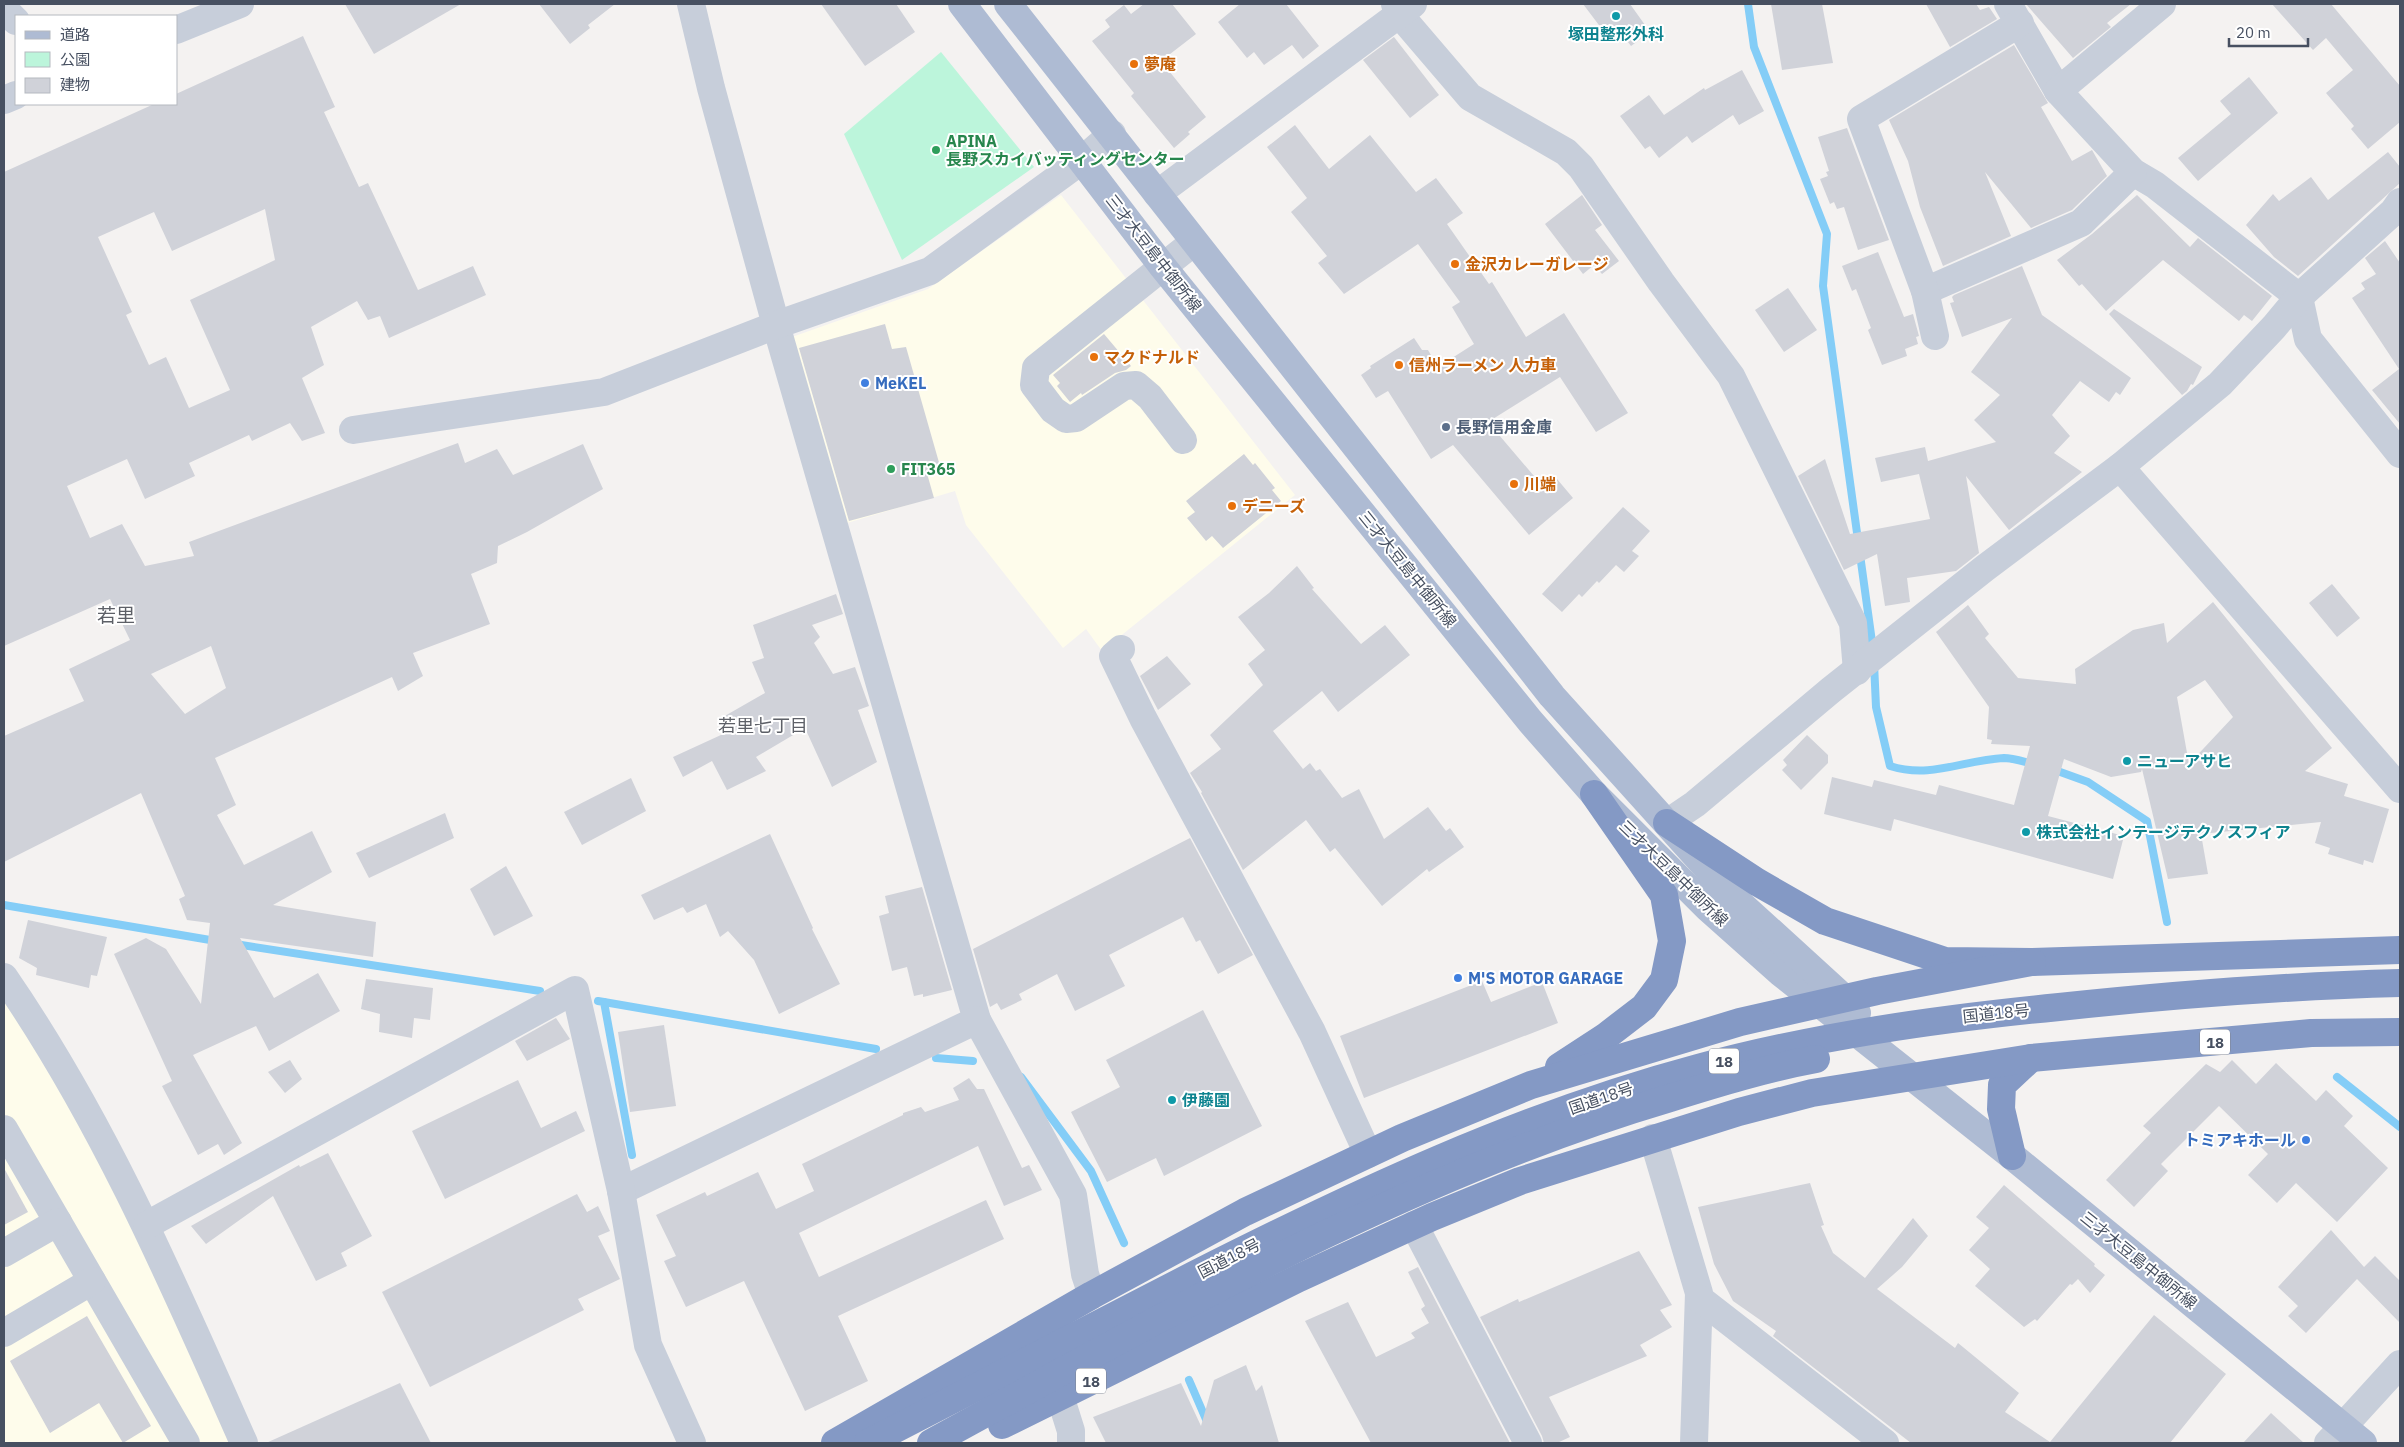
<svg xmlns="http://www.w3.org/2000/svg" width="2404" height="1447" font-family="'IBM Plex Sans','Noto Sans JP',sans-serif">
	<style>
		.commercial { fill: #fefceb }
		.green { fill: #bcf5db }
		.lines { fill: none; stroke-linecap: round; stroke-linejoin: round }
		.stream { stroke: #84cdf7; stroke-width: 8 }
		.building { fill: #d0d2d9; fill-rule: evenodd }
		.minor { stroke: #c7ceda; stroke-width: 28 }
		.major { stroke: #aebbd3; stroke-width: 28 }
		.highway { stroke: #8499c5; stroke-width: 28 }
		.culture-dot { fill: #0f9aa8; stroke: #fff; stroke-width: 2 }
		.food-dot { fill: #e8710a; stroke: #fff; stroke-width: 2 }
		.leisure-dot { fill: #2e9e5b; stroke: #fff; stroke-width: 2 }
		.shop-dot { fill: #3f7fe0; stroke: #fff; stroke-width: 2 }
		.service-dot { fill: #5c6f8a; stroke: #fff; stroke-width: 2 }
		.labels { text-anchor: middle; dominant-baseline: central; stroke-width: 4; stroke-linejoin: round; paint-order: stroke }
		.shield { fill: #fff; stroke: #7e8490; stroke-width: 1 }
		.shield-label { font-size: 15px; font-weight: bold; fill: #475061 }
		.culture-label { font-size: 16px; font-weight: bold; fill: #0d838f; stroke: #fff; text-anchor: start }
		.food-label { font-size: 16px; font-weight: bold; fill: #c56008; stroke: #fff; text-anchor: start }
		.leisure-label { font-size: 16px; font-weight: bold; fill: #27864d; stroke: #fff; text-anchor: start }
		.street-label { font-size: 16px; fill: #475061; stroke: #fff }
		.shop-label { font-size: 16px; font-weight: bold; fill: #366cbe; stroke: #fff; text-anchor: start }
		.service-label { font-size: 16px; font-weight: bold; fill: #4e5e75; stroke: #fff; text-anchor: start }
		.neighbourhood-label { font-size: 18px; fill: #5d6067; stroke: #fff }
		.quarter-label { font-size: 19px; fill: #5d6067; stroke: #fff }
	</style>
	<rect width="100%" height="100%" fill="#f4f2f1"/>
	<g class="commercial">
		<path d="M1061 195 1295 495 1102 651 1086 629 1063 648 966 525 955 491 847 523 792 337 928 289Z"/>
		<path d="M4 988 136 1229 230 1443H4Z"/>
	</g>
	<path class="green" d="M941 52 1034 167 902 260 844 134Z"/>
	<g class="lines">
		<g class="stream">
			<path d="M1748 4 1754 47 1827 234 1823 286 1873 649"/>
			<path d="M1874 663 1876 707 1890 766C1931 779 1963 760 2004 758 2013 758 2025 762 2034 764"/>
			<path d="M2052 769 2088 782 2147 821 2167 922"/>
			<path d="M4 905 216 941"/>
			<path d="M235 944 540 991"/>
			<path d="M598 1001 604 1002 632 1155"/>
			<path d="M604 1002 876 1049"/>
			<path d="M936 1058 973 1061"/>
			<path d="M1021 1077 1091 1171 1124 1243"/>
			<path d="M2337 1077 2400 1127"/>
			<path d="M1189 1380 1208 1424"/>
		</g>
	</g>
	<g class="building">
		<path d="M345 4H461L374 54Z"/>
		<path d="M539 4H615L588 25 590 28 570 44Z"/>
		<path d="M821 4H896L915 32 865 66Z"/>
		<path d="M1144 4H1172L1196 34 1161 61 1206 117 1188 132 1190 134 1174 148 1131 96 1134 93 1092 41 1110 27 1105 20 1124 5 1131 14Z"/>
		<path d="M1240 4H1286L1319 46 1303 59 1292 45 1264 65 1254 52 1247 58 1218 22Z"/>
		<path d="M1583 4H1630L1650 32 1631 46 1618 29 1608 37Z"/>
		<path d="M1771 4H1822L1833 63 1782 70Z"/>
		<path d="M1926 4H1976L1980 10 1989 7 1997 19 1950 47Z"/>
		<path d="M2026 4H2131L2107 23 2111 27 2073 58Z"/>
		<path d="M2272 4H2331L2400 86V122L2368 149 2351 129 2354 126 2326 93 2353 70 2326 38 2313 50Z"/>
		<path d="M303 36 335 107 324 112 359 187 368 183 418 290 473 266 486 295 389 338 380 316 368 320 357 301 311 327 324 365 302 378 325 433 302 441 290 423 252 441 249 435 189 463 195 476 145 499 127 459 67 486 90 538 122 524 145 566 194 556 189 542 458 443 465 463 497 449 513 475 583 444 603 489 527 532 498 546 497 563 471 574 490 624 413 653 423 676 398 691 392 677 215 758 236 805 217 815 244 865 312 831 332 872 273 905 376 922 373 957 240 938 274 998 318 973 340 1011 269 1051 256 1026 193 1055 242 1143 224 1155 218 1144 198 1155 162 1086 172 1081 114 954 146 938 166 949 201 1004 210 923 187 920 179 899 185 896 141 793 4 862V736L84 701 69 669 130 640 110 599 4 646V172L154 104H176V94ZM265 209 275 260 190 300 230 390 189 408 166 357 149 365 126 315 132 312 98 237 154 212 172 251ZM211 646 226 688 185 714 151 674Z"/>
		<path d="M1394 37 1439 95 1410 118 1363 60Z"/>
		<path d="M2014 45 2048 103 2041 107 2072 161 2092 150 2107 176 2072 210 2031 228 1985 172 2011 236 1943 266 1920 207 1908 161 1889 120Z"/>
		<path d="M1742 70 1764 111 1739 125 1733 115 1692 143 1687 136 1659 158 1650 146 1645 149 1620 116 1649 95 1664 115 1704 88 1705 90Z"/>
		<path d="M2249 77 2278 113 2198 181 2178 158 2231 114 2220 101Z"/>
		<path d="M1295 125 1329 169 1370 135 1416 192 1436 178 1463 213 1447 224 1489 284 1492 282 1526 337 1564 313 1628 413 1596 432 1560 377 1488 422 1545 489 1557 479 1573 498 1529 535 1453 445 1431 459 1388 391 1376 398 1361 375 1371 368 1370 366 1414 338 1422 350H1428L1438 367 1474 344 1452 307 1460 302 1418 244 1344 294 1318 263 1327 256 1291 212 1307 198 1267 147Z"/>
		<path d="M1847 128 1889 240 1858 250 1844 207 1837 209 1834 202 1830 204 1820 179 1828 176 1826 172 1829 171 1818 137Z"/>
		<path d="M2388 152 2400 167V183L2298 276 2274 257 2246 225 2273 194 2279 201 2311 177 2328 200Z"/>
		<path d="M1582 195 1602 225 1595 230 1619 261 1602 274 1594 265 1583 274 1545 224Z"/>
		<path d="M2137 195 2190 247 2198 238 2272 296 2252 321 2244 315 2239 321 2163 260 2106 311 2082 284 2079 286 2057 260 2092 234Z"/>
		<path d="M2385 241 2400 263V424L2372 390 2399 369 2352 298 2365 289 2361 283 2376 274 2365 258Z"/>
		<path d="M1878 252 1904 317 1913 314 1919 336 1916 337 1918 344 1905 349 1907 356 1882 365 1868 330 1871 328 1856 289 1852 291 1842 266Z"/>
		<path d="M2022 266 2042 315 2131 378 2120 395 2116 392 2109 402 2080 381 2052 415 2070 436 2054 453 2082 472 2009 530 1966 476 1979 553 1956 571 1907 578 1910 602 1885 606 1877 554 1844 570 1798 476 1825 459 1850 534 1930 519 1919 474 1881 482 1875 458 1925 447 1928 461 1996 442 1974 420 2000 395 1971 372 2012 318 1962 337 1950 303 1954 302 1952 297 1954 295Z"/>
		<path d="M1788 288 1817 330 1784 352 1755 310Z"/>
		<path d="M2114 309 2202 367 2193 385 2191 384 2187 391 2182 395 2109 314Z"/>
		<path d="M885 324 892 349 906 347 940 466 926 470 934 498 849 521 799 348Z"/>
		<path d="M1104 334 1131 366 1126 370 1115 373 1082 395 1081 393 1070 402 1057 386 1060 383 1053 375Z"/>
		<path d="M1244 454 1253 465 1255 463 1275 488 1272 490 1281 501 1223 548 1212 536 1206 541 1187 518 1195 512 1186 501Z"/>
		<path d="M1623 507 1650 531 1632 551 1639 556 1624 572 1616 565 1599 583 1597 581 1582 597 1579 594 1562 612 1542 594Z"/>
		<path d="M1297 566 1314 588 1312 589 1361 644 1385 625 1410 655 1338 712 1322 691 1273 731 1303 769 1310 763 1316 771 1320 769 1342 798 1359 789 1384 839 1428 807 1446 831 1450 828 1464 847 1429 872 1427 869 1382 906 1335 848 1330 852 1306 820 1243 870 1201 793 1202 792 1190 773 1221 749 1210 735 1263 685 1248 664 1265 650 1238 617 1269 593Z"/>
		<path d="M2332 584 2360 618 2337 637 2309 603Z"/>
		<path d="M836 594 843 614 812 625 820 637 814 643 833 674 855 667 869 706 858 710 877 762 832 787 805 728 756 757 766 771 727 790 712 761 683 777 673 757 734 729 723 717 765 693 752 662 764 658 753 625Z"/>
		<path d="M2213 602 2332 748 2305 771 2348 784 2344 796 2389 809 2373 863 2364 860 2363 865 2328 854 2330 848 2315 843 2321 822 2201 834 2208 874 2168 879 2142 769 2141 772 2111 777 2064 759 2048 816 2124 836 2113 879 1894 819 1891 831 1824 814 1832 777 1872 787 1874 780 1936 795 1939 785 2014 805 2030 746 1991 744 1992 740 1987 739 1989 707 1936 632 1968 605 1989 634 1985 638 2018 678 2076 684 2075 669 2133 630 2164 623 2167 643ZM2205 680 2233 717 2189 764 2177 697Z"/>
		<path d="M1167 656 1191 684 1158 710 1140 676Z"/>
		<path d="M1807 735 1828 755V763L1801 790 1782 770 1787 765 1783 760Z"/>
		<path d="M631 778 646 811 582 845 564 812Z"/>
		<path d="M445 813 454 838 369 878 356 853Z"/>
		<path d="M770 834 813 928 812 929 840 984 779 1014 754 960 728 931 720 937 706 904 687 913 683 907 654 920 641 895Z"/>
		<path d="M1190 838 1253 955 1218 974 1200 940 1196 942 1183 917 1109 955 1125 986 1075 1011 1057 974 1019 994 1022 1000 1001 1010 997 1003 990 1007 973 949Z"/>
		<path d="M506 866 533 916 494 936 470 889Z"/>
		<path d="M922 887 952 990 923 997V994L914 996 907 967 892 971 879 916 889 913 885 896Z"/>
		<path d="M28 920 107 937 97 976 91 975 89 988 36 975 37 968 19 958Z"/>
		<path d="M366 979 433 988 430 1020 414 1018 412 1038 379 1032 380 1014 361 1009Z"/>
		<path d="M1482 981 1491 1002 1542 982 1558 1023 1364 1098 1340 1036Z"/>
		<path d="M1203 1010 1262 1126 1164 1176 1156 1158 1107 1182 1071 1112 1120 1087 1106 1060Z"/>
		<path d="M556 1018 570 1039 527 1061 515 1041Z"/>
		<path d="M664 1025 676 1106 630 1112 618 1032Z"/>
		<path d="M290 1060 302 1079 285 1093 268 1072Z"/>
		<path d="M2232 1060 2256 1084 2276 1063 2316 1101 2326 1090 2353 1116 2344 1126 2388 1168 2337 1222 2296 1183 2277 1203 2248 1175 2268 1154 2219 1106 2161 1164 2168 1171 2134 1207 2106 1180 2151 1133 2143 1126 2206 1064 2220 1072Z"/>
		<path d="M969 1078 977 1089H984L1022 1168 1029 1165 1042 1190 1004 1206 978 1146 799 1233 819 1277 986 1200 1004 1239 838 1316 868 1381 805 1411 744 1281 686 1307 664 1261 676 1256 656 1215 705 1192 707 1196 758 1172 776 1209 814 1191 802 1164 903 1115V1113L921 1107 925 1112 959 1100 953 1088Z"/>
		<path d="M518 1080 541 1128 576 1111 585 1131 445 1199 412 1131Z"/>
		<path d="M328 1153 372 1236 341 1253 347 1266 316 1281 273 1196 206 1244 191 1226 299 1165 300 1167Z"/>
		<path d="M4 1168 28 1212 4 1225Z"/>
		<path d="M1810 1183 1824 1225 1821 1226 1833 1253 1865 1278 1913 1218 1928 1236 1902 1267 1877 1289 1955 1348 1958 1343 2019 1393 2005 1412 2050 1442 2154 1315 2226 1374 2170 1443H1911L1773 1336 1776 1331 1733 1301 1714 1264 1698 1207Z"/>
		<path d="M2004 1185 2095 1264 2094 1266 2105 1275 2090 1293 2078 1279 2072 1285 2070 1284 2037 1321 2035 1319 2024 1327 1975 1286 1990 1269 1969 1250 1989 1228 1976 1217Z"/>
		<path d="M577 1194 587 1212 598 1206 610 1231 598 1236 620 1279 578 1299 584 1310 430 1387 382 1292Z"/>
		<path d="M2331 1230 2364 1267 2375 1256 2400 1281V1323L2357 1279 2306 1333 2288 1316 2298 1306 2278 1287Z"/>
		<path d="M1639 1251 1672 1305 1660 1310 1672 1327 1640 1345 1647 1356 1549 1397 1570 1437 1557 1443H1544L1542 1436 1480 1317 1518 1299 1519 1302Z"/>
		<path d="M1418 1267 1510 1443H1371L1305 1321 1348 1302 1376 1357 1415 1338 1411 1333 1429 1323 1421 1309 1425 1306 1408 1272Z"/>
		<path d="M87 1316 151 1426 123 1443 99 1403 50 1433 10 1361Z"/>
		<path d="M1246 1365 1256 1391 1262 1385 1279 1443H1106L1093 1417 1181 1383 1201 1426 1214 1380Z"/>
		<path d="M400 1383 431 1443H266Z"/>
		<path d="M2271 1413 2304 1443H2243Z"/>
	</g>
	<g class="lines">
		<g class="minor">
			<path d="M691 4 711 88 776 325 977 1020"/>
			<path d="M1395 4 1399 14 1470 97 1566 152 1581 167 1661 282 1731 376 1853 623 1857 671"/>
			<path d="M2008 4 2058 91"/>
			<path d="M2162 4 2058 91 2133 172 2155 185 2299 297 2308 339 2400 454"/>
			<path d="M4 9 16 21"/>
			<path d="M176 30 240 4"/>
			<path d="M4 100 16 95"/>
			<path d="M1157 194 1413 4"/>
			<path d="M1925 291 2081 223 2133 172"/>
			<path d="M1935 336 1925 291 1861 119 2020 23"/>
			<path d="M353 430 604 392 776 325 930 271 1081 161 1112 134"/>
			<path d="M1183 440 1150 397 1136 385 1124 386 1076 418 1066 419 1053 410 1034 385 1036 368 1194 242"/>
			<path d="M2120 467 2400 789"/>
			<path d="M1121 649 1113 656 1143 718 1312 1032 1368 1154"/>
			<path d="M1667 823 1695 804 1831 690 1985 568 2120 467 2220 384 2274 327 2299 297 2393 212 2400 202"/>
			<path d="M4 977C104 1122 173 1283 244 1443"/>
			<path d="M4 1129 186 1443"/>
			<path d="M1653 1138 1699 1293 1694 1443"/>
			<path d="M621 1191 977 1020 1073 1195 1085 1274 1092 1295"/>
			<path d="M147 1225 575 990 621 1191 648 1345 692 1443"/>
			<path d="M1414 1225 1528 1443"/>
			<path d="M4 1253 58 1222"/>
			<path d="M1700 1299 1885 1443"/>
			<path d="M4 1333 92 1281"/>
			<path d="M1060 1396 1071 1431V1443"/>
			<path d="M2328 1443 2400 1364"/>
		</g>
		<g class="major">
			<path d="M962 4 1163 267 1530 721 1594 794 1708 908 1781 973 2012 1156 2363 1443"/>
			<path d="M1008 4 1552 696 1734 898 1845 999 1857 1013"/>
		</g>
		<g class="highway">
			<path d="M1667 823 1757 882 1825 921 1945 961 2032 962 2400 950"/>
			<path d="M1559 1067 1605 1037 1644 1007 1664 980 1672 941 1664 895 1594 794"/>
			<path d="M2012 1156 2001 1109 2002 1085 2031 1058"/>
			<path d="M1002 1425 1299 1278 1432 1217 1520 1181 1739 1112 1812 1093 2031 1058 2311 1033 2400 1032"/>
			<path d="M835 1443 1092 1295 1245 1212 1402 1138 1531 1085 1740 1022 1877 991 2032 962"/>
			<path d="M868 1443C977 1387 1085 1331 1194 1275 1356 1193 1522 1115 1698 1068 1816 1036 1937 1019 2059 1007 2172 995 2286 986 2400 983"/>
			<path d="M931 1443C1170 1313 1409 1175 1670 1098 1718 1083 1767 1068 1816 1059"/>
		</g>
	</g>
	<g class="culture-dot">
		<circle cx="1616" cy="16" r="5"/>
		<circle cx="2127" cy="761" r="5"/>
		<circle cx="2026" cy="832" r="5"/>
		<circle cx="1172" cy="1100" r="5"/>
	</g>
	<g class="food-dot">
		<circle cx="1134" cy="64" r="5"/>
		<circle cx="1455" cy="264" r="5"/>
		<circle cx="1094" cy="357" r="5"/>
		<circle cx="1399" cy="365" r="5"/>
		<circle cx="1514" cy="484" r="5"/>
		<circle cx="1232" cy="506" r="5"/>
	</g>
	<g class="leisure-dot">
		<circle cx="936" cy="150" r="5"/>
		<circle cx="891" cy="469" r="5"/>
	</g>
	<g class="shop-dot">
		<circle cx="865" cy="383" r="5"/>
		<circle cx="1458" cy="978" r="5"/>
		<circle cx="2306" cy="1140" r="5"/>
	</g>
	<circle class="service-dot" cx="1446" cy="427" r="5"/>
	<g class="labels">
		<g class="shield">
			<rect x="2200" y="1029.5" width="30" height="25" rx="4"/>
			<rect x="1709" y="1048.5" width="30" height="25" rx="4"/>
			<rect x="1076" y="1368.5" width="30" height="25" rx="4"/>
		</g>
		<g class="shield-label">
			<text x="2215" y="1042">18</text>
			<text x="1724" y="1061">18</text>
			<text x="1091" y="1381">18</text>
		</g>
		<g class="culture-label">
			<text x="1616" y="34" text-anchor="middle">塚田整形外科</text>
			<text x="2137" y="761">ニューアサヒ</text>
			<text x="2036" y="832">株式会社インテージテクノスフィア</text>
			<text x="1182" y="1100">伊藤園</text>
		</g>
		<g class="food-label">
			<text x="1144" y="64">夢庵</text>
			<text x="1465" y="264">金沢カレーガレージ</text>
			<text x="1104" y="357">マクドナルド</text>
			<text x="1409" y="365">信州ラーメン 人力車</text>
			<text x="1524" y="484">川端</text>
			<text x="1242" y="506">デニーズ</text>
		</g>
		<g class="leisure-label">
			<text x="946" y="141">APINA<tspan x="946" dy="18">長野スカイバッティングセンター</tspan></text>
			<text x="901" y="469">FIT365</text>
		</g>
		<g class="street-label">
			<text transform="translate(1154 253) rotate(52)">三才大豆島中御所線</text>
			<text transform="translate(1408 569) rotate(51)">三才大豆島中御所線</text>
			<text transform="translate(1674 873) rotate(44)">三才大豆島中御所線</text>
			<text transform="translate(1996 1013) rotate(-6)">国道18号</text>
			<text transform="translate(1601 1098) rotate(-19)">国道18号</text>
			<text transform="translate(1229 1258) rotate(-27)">国道18号</text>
			<text transform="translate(2139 1260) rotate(39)">三才大豆島中御所線</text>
		</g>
		<g class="shop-label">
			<text x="875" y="383">MeKEL</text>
			<text x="1468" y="978">M'S MOTOR GARAGE</text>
			<text x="2296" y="1140" text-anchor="end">トミアキホール</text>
		</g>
		<g class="service-label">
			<text x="1456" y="427">長野信用金庫</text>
		</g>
		<g class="neighbourhood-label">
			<text x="763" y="725">若里七丁目</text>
		</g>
		<g class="quarter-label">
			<text x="116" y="615">若里</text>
		</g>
	</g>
	<rect width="2404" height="1447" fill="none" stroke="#475061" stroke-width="10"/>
	<rect x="15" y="15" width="162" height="90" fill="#ffffff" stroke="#b5b9c0"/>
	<rect x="25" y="31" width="25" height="8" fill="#aebbd3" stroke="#b5b9c0"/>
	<text x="60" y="40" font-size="15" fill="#475061">道路</text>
	<rect x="25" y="52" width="25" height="15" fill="#bcf5db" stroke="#b5b9c0"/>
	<text x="60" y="65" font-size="15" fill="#475061">公園</text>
	<rect x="25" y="78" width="25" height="15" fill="#d0d2d9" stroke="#b5b9c0"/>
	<text x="60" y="90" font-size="15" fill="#475061">建物</text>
	<path d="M2229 38v8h79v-8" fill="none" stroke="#475061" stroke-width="2.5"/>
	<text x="2236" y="38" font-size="15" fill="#475061" stroke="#ffffff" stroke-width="4" paint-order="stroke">20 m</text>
</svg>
